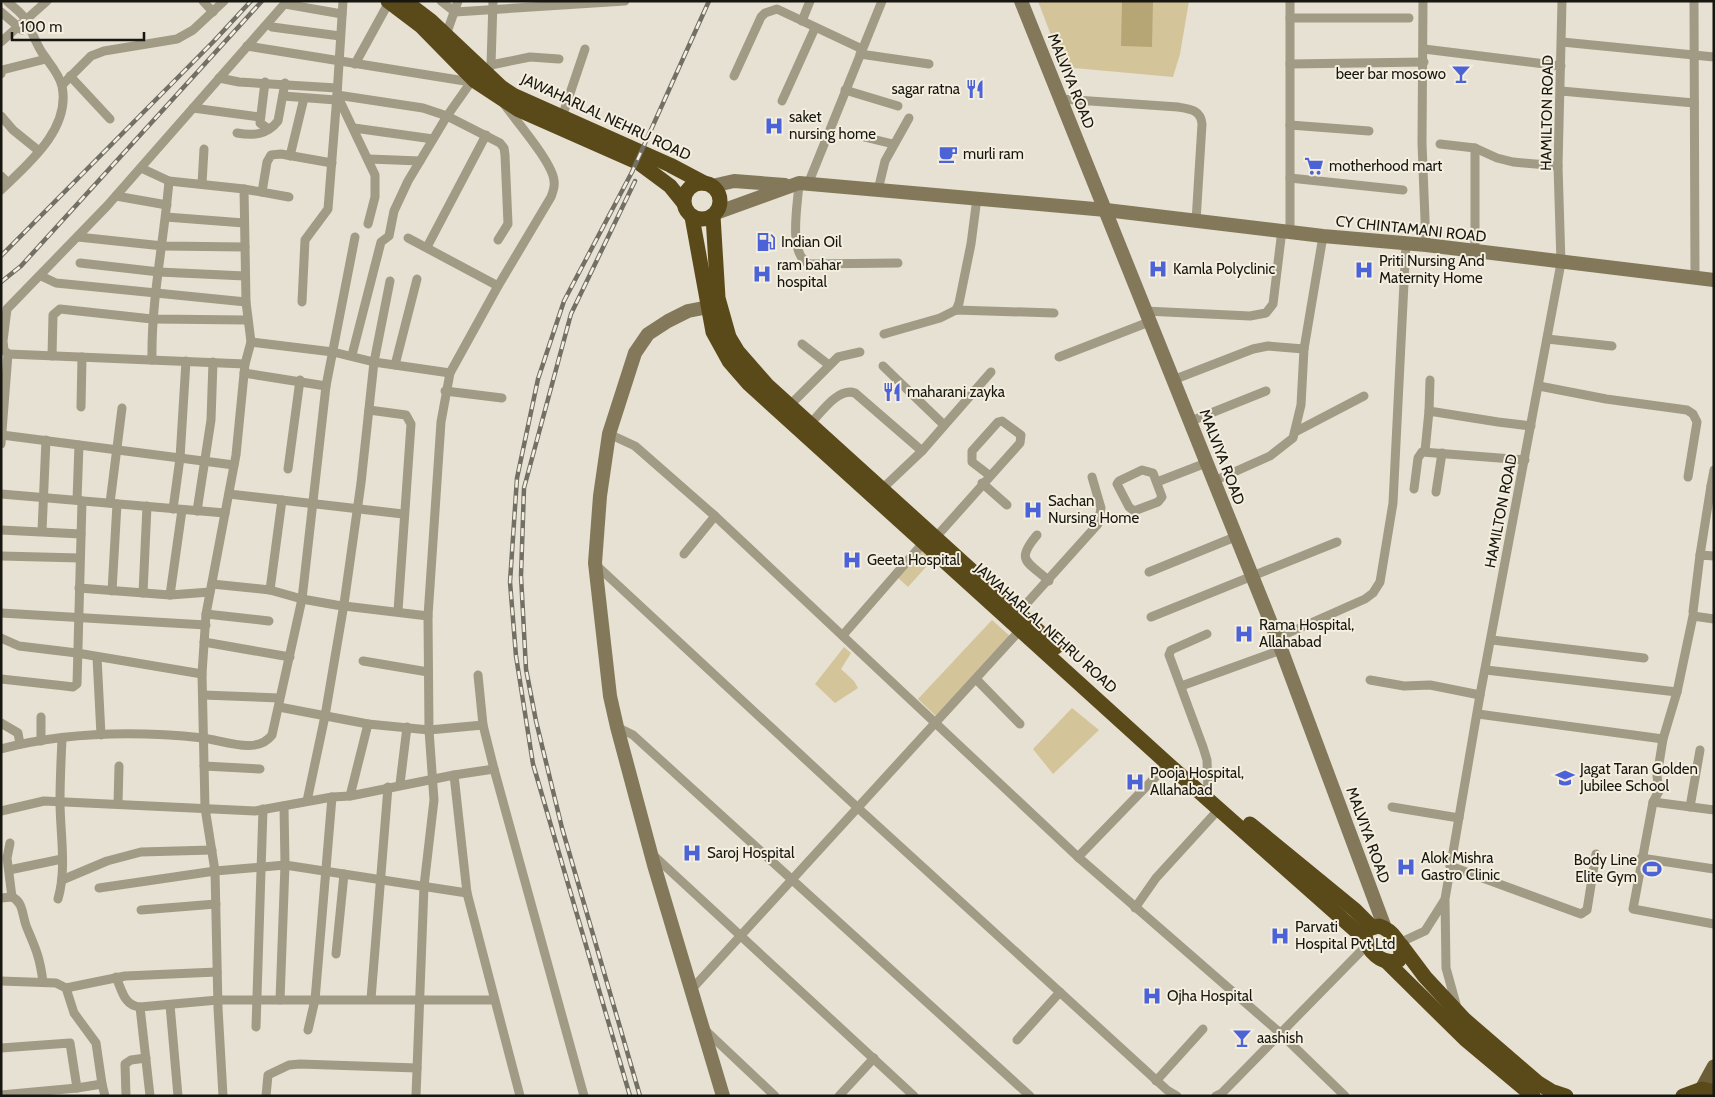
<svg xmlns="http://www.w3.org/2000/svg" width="1715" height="1097" font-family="Cabin,sans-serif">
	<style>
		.green { fill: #d4c49a }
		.water { fill: #b7a675 }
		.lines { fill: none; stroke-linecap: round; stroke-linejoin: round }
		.street { stroke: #a19a85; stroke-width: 9 }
		.secondary { stroke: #837859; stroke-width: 14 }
		.primary { stroke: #6c5f38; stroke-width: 15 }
		.highway { stroke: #5a4a1a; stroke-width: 15 }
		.rail-casing { stroke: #726f65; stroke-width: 4.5 }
		.rail { stroke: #f4eedf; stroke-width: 2.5; stroke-dasharray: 8; stroke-linecap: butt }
		.labels { text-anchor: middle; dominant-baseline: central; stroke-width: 4; stroke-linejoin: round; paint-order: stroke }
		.poi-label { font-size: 15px; fill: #171610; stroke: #f4eedf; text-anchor: start }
		.street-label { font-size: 15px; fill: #171610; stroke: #f4eedf }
	</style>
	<rect width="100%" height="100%" fill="#e6e1d2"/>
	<g class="green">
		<path d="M1038 1H1189L1180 54 1173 77 1063 67Z"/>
		<path d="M923 547 934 558 908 587 896 576Z"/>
		<path d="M992 620 1012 638 938 718 918 699Z"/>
		<path d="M844 647 851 653 841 669 854 681 858 688 835 703 815 684Z"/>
		<path d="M1072 708 1099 730 1053 774 1033 749Z"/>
	</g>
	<path class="water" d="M1122 1H1153L1152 47 1121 46Z"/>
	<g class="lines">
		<g class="street">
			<path d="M203 1 213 12"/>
			<path d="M343 1 337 95 375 175V197L368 224"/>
			<path d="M441 1 455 12 625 1"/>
			<path d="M1290 1V231"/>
			<path d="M1423 1 1422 143 1426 245"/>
			<path d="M1694 1 1695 278"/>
			<path d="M285 4 342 14"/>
			<path d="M1 12 22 30"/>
			<path d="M1290 18H1409"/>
			<path d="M802 21 810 1"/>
			<path d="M272 27 340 36"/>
			<path d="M446 35 458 1"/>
			<path d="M1 42 47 1"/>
			<path d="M1562 42 1714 57"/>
			<path d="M247 46 471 82 487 74 491 65 493 1"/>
			<path d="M1424 49 1561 66"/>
			<path d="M860 54 929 64"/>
			<path d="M355 64 389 2"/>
			<path d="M1290 64 1424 62"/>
			<path d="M491 65 530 57 559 59"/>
			<path d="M1 74 2 70 46 59"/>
			<path d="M70 76 110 119"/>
			<path d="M734 76 761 17 765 13 777 9 862 49"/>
			<path d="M219 78 239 82 337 88"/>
			<path d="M265 82 260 123 267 128"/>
			<path d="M62 85 91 56 104 51 177 39 193 30 224 1"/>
			<path d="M845 90 898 106"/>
			<path d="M1561 91 1694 103"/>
			<path d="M283 96 336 100"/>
			<path d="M1061 99 1178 107C1190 109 1201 110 1202 124L1196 221"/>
			<path d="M782 101 815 28"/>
			<path d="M193 108 260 117"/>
			<path d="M1 116 13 130 39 151"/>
			<path d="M562 117 585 49"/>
			<path d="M1290 125 1369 131"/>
			<path d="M354 128 433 139"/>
			<path d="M237 133C253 136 267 135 278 121L285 83"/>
			<path d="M856 135 893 144"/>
			<path d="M1440 144 1475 148 1497 158 1513 162 1558 166"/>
			<path d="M1475 148V251"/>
			<path d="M290 156 304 98"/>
			<path d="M369 159 420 161"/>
			<path d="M141 168 169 181 244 189 246 302 251 342 245 364 236 455 206 614 202 674 205 808 215 871 218 1008 223 1096"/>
			<path d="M1 176 8 183"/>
			<path d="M1290 178 1403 190"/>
			<path d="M799 183C798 204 787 256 810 264L898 263"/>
			<path d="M202 184 204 149"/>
			<path d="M808 184 882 1"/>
			<path d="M244 189 289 197"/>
			<path d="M1 190C28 164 71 129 62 86 59 73 48 62 41 51 35 41 31 30 26 20 22 13 13 7 7 1"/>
			<path d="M878 190 885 161 909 118"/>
			<path d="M262 192 267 162 271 155 281 154 332 163"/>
			<path d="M116 196 167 205"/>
			<path d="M166 217 244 223"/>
			<path d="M78 237 163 246 245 247"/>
			<path d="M408 238 498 286"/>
			<path d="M427 247 486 135"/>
			<path d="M80 263 159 272 245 276"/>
			<path d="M41 276 56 283 246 302"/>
			<path d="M302 302 305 240 328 209 337 95 423 108 447 116 500 143 504 148 505 155 508 224 498 240"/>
			<path d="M956 310 959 303 971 244 977 198"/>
			<path d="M1145 311 1250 316 1266 313 1273 304 1282 230"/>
			<path d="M884 334 940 318 956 310 1054 313"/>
			<path d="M1547 339 1612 346"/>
			<path d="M251 342 333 352 374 362 450 373"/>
			<path d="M802 344 829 365"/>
			<path d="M8 354 245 364"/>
			<path d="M352 355 381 242 389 236 394 211 408 181 447 116 471 82"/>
			<path d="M52 356 53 315 60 309 152 319 247 320"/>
			<path d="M1059 357 1149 322"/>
			<path d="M152 360C151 300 164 241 169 181"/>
			<path d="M395 365 417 279"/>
			<path d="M883 366 944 425"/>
			<path d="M244 373 326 386"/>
			<path d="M1173 380 1253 349 1268 346 1304 349"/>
			<path d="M1539 386 1606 399 1687 410 1693 414 1697 422 1688 477"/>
			<path d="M445 391 502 398"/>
			<path d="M790 405 838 357 860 352"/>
			<path d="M81 407 82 357"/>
			<path d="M369 410 406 415 411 424 398 611"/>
			<path d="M1429 411 1430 380"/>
			<path d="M1191 421 1266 391"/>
			<path d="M810 424C821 413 838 387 855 393L922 451"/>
			<path d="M1295 432 1364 396"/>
			<path d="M609 434 635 446 715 516 1078 857 1279 1032 1345 1096"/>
			<path d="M2 435 234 465"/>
			<path d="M1 444 8 354 4 350 3 341 7 309 107 206 287 1"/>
			<path d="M1425 451 1429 411 1498 422 1531 426"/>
			<path d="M288 469 300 380"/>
			<path d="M1142 470 1153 473 1162 497 1158 502 1134 511 1129 507 1117 484 1119 481Z"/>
			<path d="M1214 481 1270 456 1293 438 1301 405 1304 349 1323 236"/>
			<path d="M1157 482 1206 463"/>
			<path d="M982 483 1007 505"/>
			<path d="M1711 486 1714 470"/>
			<path d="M883 488 922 451 991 372"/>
			<path d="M1414 489 1418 458 1422 452 1525 460"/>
			<path d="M1436 492 1442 453"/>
			<path d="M1 494 225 513"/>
			<path d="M229 494 403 514"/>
			<path d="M77 500 79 445"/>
			<path d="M110 503 122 408"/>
			<path d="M173 509 180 458 186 361"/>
			<path d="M182 510 170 595 210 592"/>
			<path d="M197 511 211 420 213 362"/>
			<path d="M1 530 81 534"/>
			<path d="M42 531 46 440"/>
			<path d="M1037 535C1015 561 1027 561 1049 581"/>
			<path d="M936 537 1020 443 1021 435 1002 421 998 422 972 451V462L989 475"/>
			<path d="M684 554 715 516"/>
			<path d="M1700 555 1711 486H1714"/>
			<path d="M1 556 80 558"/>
			<path d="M595 564 858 808 1167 1090 1177 1096"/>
			<path d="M1149 572 1235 537"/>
			<path d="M212 584 270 590 302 599 336 605 428 616"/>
			<path d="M79 588 170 595"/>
			<path d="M270 590 282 500"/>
			<path d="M112 591 117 504"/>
			<path d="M143 593 147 506"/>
			<path d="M1693 612 1700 555 1714 556"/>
			<path d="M1 613 206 625"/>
			<path d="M1018 613 1098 524 1101 508 1092 477"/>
			<path d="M206 614 269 621"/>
			<path d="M1151 617 1337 542"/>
			<path d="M1714 619 1693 616 1677 692 1663 739 1657 776 1659 791 1653 802 1633 909 1714 924"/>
			<path d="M1207 634 1171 650 1169 655 1203 747 1207 760 1208 790"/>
			<path d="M843 635 924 542"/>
			<path d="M1 638 19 646 77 653 202 674"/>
			<path d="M1277 638 1365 599 1373 593 1380 582 1393 503 1406 243"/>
			<path d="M1492 640 1644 658"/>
			<path d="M204 642 290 657"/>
			<path d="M97 657 101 735"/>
			<path d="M363 661 428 672"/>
			<path d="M1486 670 1677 692"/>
			<path d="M478 675 483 725 494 769 584 1096"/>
			<path d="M1 679 65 686 73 687 77 684 82 501"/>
			<path d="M976 679 1020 724"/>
			<path d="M1370 680 1404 686 1430 685 1480 695"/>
			<path d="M1184 685 1281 650"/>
			<path d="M203 695 279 698"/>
			<path d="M279 707 368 724"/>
			<path d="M1478 714 1663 739"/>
			<path d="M1 723 18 733 20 744"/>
			<path d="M617 727 633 735 1030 1096"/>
			<path d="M41 741V717"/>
			<path d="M1 749C66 732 137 731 203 738 225 741 257 755 272 735L302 599 326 386 355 237"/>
			<path d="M204 766 260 769"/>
			<path d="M454 775 467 893 520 1096"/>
			<path d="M400 784 407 727"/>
			<path d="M350 796 368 724 429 730 483 725"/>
			<path d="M307 801 325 716 344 604 361 483 374 362 390 281"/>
			<path d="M1653 802 1714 810"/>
			<path d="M118 804 119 766"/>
			<path d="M1392 807 1459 818"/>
			<path d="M1690 807 1700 750"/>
			<path d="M1 811 44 801 255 811 332 797 350 796 454 775 494 769"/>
			<path d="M10 843 7 858 12 897"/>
			<path d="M652 854 914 1096"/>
			<path d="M1078 857 1168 764"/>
			<path d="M1641 858 1714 869"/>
			<path d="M1450 866 1581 914 1587 910 1596 854"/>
			<path d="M9 870 62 859"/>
			<path d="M62 880 107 861 141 852 212 850"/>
			<path d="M99 888 215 871 285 865 467 893"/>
			<path d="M1 898 12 897C24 902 22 917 27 928 36 949 40 958 43 982"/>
			<path d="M58 899C67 868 60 833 60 801 60 781 61 760 62 739"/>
			<path d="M1135 908 1156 878 1219 809"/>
			<path d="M141 910 216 904"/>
			<path d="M1399 943 1425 931 1444 901"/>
			<path d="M336 954 344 874"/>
			<path d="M116 977C122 990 124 1006 140 1007"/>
			<path d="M1 981 56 983 66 988 74 1013 96 1043 102 1084 77 1088"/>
			<path d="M66 988 125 976 217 972"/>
			<path d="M691 990 1021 629"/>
			<path d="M371 999 388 787"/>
			<path d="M280 1000 285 865 284 806"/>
			<path d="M1456 1004 1446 968 1445 899 1480 695 1561 263 1558 166 1562 1"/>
			<path d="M170 1005 178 1096"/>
			<path d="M256 1027 263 809"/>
			<path d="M704 1029 775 1096"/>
			<path d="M308 1030 315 1000 332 797"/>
			<path d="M1017 1040 1060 992"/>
			<path d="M1 1048 70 1043 77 1088 1 1095"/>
			<path d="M1156 1081 1203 1029"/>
			<path d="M102 1084 105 1096"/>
			<path d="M126 1096 125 1064 131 1060 146 1058"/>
			<path d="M150 1096 140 1007 218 1000H493"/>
			<path d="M266 1096 268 1075 289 1065 300 1064 417 1068"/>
			<path d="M416 1096 424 886 434 800 429 730 428 616 441 422 450 373 498 286 551 197C553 192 555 186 554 181 553 163 516 121 504 104"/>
			<path d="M839 1096 874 1058"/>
			<path d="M1216 1096 1222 1093 1367 945"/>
		</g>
		<g class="secondary">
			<path d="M1021 1 1277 638 1385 928"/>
			<path d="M712 186 734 181 785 185"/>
			<path d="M716 213 799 183 1106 210 1323 236 1426 245 1714 280"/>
			<path d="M719 305 688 311 668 321 648 334 635 353 609 434 600 496 595 563 610 696 617 727 654 865 723 1096"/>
		</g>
		<path class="primary" d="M1702 1089 1714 1067"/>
		<g class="highway">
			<path d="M388 1 421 26 475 81 519 110 639 163 670 186 683 202"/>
			<path d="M405 1 431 21 501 87 513 95 670 165 704 183"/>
			<circle cx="702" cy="201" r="18"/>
			<path d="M713 216 718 298 729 337 738 352 767 385 810 424 1056 647"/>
			<path d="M692 217 713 332 729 361 749 384 1168 764 1365 939"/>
			<path d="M1250 824 1355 910 1372 927"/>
			<path d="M1379 926C1392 930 1406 946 1399 960 1382 966 1366 951 1365 934L1368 929Z"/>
			<path d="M1401 945 1425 977 1465 1020 1538 1083 1551 1091 1566 1096"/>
			<path d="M1387 962 1465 1039 1533 1096"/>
			<path d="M1683 1096 1702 1089 1714 1092"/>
		</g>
		<g class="rail-casing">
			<g id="rail">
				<path d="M635 181 571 314 524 488 521 576 526 669 536 721 562 828 640 1096"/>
				<path d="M1 256 214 41 251 1"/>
				<path d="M1 282 21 266 262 1"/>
				<path d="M630 1096 533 764 516 656 510 582 517 478 538 379 564 301 632 172 709 1"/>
			</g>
		</g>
		<use href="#rail" class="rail"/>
	</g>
	<defs>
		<g id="bar-bare" transform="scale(1.5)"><path d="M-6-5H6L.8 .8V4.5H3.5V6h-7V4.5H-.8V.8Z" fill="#4c63d8" stroke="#f4eedf" stroke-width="2.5" paint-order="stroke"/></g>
		<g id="restaurant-bare" transform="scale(1.5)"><path d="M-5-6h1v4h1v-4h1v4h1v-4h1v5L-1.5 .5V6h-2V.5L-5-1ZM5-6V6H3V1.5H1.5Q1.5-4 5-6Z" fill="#4c63d8" stroke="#f4eedf" stroke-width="2.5" paint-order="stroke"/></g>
		<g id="hospital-bare" transform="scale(1.5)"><path d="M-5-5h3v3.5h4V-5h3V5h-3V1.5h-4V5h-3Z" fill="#4c63d8" stroke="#f4eedf" stroke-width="2.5" paint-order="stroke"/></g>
		<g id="cafe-bare" transform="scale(1.5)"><path d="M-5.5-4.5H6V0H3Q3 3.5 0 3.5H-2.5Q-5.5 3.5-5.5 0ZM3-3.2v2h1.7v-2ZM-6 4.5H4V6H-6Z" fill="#4c63d8" stroke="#f4eedf" stroke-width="2.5" paint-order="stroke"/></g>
		<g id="supermarket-bare" transform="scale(1.5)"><path d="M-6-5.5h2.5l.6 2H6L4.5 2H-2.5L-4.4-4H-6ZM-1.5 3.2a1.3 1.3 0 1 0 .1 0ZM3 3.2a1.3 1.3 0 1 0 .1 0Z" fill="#4c63d8" stroke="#f4eedf" stroke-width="2.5" paint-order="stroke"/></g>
		<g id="fuel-bare" transform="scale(1.5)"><path d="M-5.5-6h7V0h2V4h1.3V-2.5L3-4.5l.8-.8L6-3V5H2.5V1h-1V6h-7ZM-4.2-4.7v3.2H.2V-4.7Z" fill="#4c63d8" stroke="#f4eedf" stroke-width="2.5" paint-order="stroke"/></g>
		<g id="school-bare" transform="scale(1.5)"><path d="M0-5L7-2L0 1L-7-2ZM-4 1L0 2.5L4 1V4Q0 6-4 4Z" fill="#4c63d8" stroke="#f4eedf" stroke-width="2.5" paint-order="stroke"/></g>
		<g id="stadium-bare" transform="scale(1.5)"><path d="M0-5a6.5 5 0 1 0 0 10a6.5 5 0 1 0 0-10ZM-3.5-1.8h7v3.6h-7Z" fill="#4c63d8" stroke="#f4eedf" stroke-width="2.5" paint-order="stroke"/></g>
	</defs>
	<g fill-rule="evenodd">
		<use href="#bar-bare" x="1461" y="74"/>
		<use href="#restaurant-bare" x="975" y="89"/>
		<use href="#hospital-bare" x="774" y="126"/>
		<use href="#cafe-bare" x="948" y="154"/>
		<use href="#supermarket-bare" x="1314" y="166"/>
		<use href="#fuel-bare" x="766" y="242"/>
		<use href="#hospital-bare" x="1158" y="269"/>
		<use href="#hospital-bare" x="1364" y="270"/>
		<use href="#hospital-bare" x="762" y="274"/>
		<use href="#restaurant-bare" x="892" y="392"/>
		<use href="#hospital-bare" x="1033" y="510"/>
		<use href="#hospital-bare" x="852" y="560"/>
		<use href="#hospital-bare" x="1244" y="634"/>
		<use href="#school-bare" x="1565" y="778"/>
		<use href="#hospital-bare" x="1135" y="782"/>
		<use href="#hospital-bare" x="692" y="853"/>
		<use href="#hospital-bare" x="1406" y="867"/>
		<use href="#stadium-bare" x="1652" y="869"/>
		<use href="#hospital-bare" x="1280" y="936"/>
		<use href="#hospital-bare" x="1152" y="996"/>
		<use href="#bar-bare" x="1242" y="1038"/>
	</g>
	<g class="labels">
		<g class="poi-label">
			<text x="1446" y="74" text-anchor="end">beer bar mosowo</text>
			<text x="960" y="89" text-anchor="end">sagar ratna</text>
			<text x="789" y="117">saket<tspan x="789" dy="17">nursing home</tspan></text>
			<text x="963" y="154">murli ram</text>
			<text x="1329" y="166">motherhood mart</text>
			<text x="781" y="242">Indian Oil</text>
			<text x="1379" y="261">Priti Nursing And<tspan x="1379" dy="17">Maternity Home</tspan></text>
			<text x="777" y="265">ram bahar<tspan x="777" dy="17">hospital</tspan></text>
			<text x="1173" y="269">Kamla Polyclinic</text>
			<text x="907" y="392">maharani zayka</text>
			<text x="1048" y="501">Sachan<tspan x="1048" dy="17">Nursing Home</tspan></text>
			<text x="867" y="560">Geeta Hospital</text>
			<text x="1259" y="625">Rama Hospital,<tspan x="1259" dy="17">Allahabad</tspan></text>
			<text x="1580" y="769">Jagat Taran Golden<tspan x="1580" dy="17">Jubilee School</tspan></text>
			<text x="1150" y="773">Pooja Hospital,<tspan x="1150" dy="17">Allahabad</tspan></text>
			<text x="707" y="853">Saroj Hospital</text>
			<text x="1421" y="858">Alok Mishra<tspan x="1421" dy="17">Gastro Clinic</tspan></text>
			<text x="1637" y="860" text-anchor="end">Body Line<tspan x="1637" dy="17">Elite Gym</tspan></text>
			<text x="1295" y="927">Parvati<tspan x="1295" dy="17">Hospital Pvt Ltd</tspan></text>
			<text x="1167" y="996">Ojha Hospital</text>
			<text x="1257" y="1038">aashish</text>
		</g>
		<g class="street-label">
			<text transform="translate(1071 81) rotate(68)">MALVIYA ROAD</text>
			<text transform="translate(1547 113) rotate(-89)">HAMILTON ROAD</text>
			<text transform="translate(606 117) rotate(25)">JAWAHARLAL NEHRU ROAD</text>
			<text transform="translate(1411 229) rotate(6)">CY CHINTAMANI ROAD</text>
			<text transform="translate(1222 457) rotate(69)">MALVIYA ROAD</text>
			<text transform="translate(1501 511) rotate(-79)">HAMILTON ROAD</text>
			<text transform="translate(1046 628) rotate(42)">JAWAHARLAL NEHRU ROAD</text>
			<text transform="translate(1368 835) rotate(70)">MALVIYA ROAD</text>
		</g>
	</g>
	<rect width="1715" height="1097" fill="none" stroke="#171610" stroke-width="5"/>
	<path d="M12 32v8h132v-8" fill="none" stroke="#171610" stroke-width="2.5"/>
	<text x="20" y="32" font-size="15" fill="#171610" stroke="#f4eedf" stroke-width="4" paint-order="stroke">100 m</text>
</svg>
